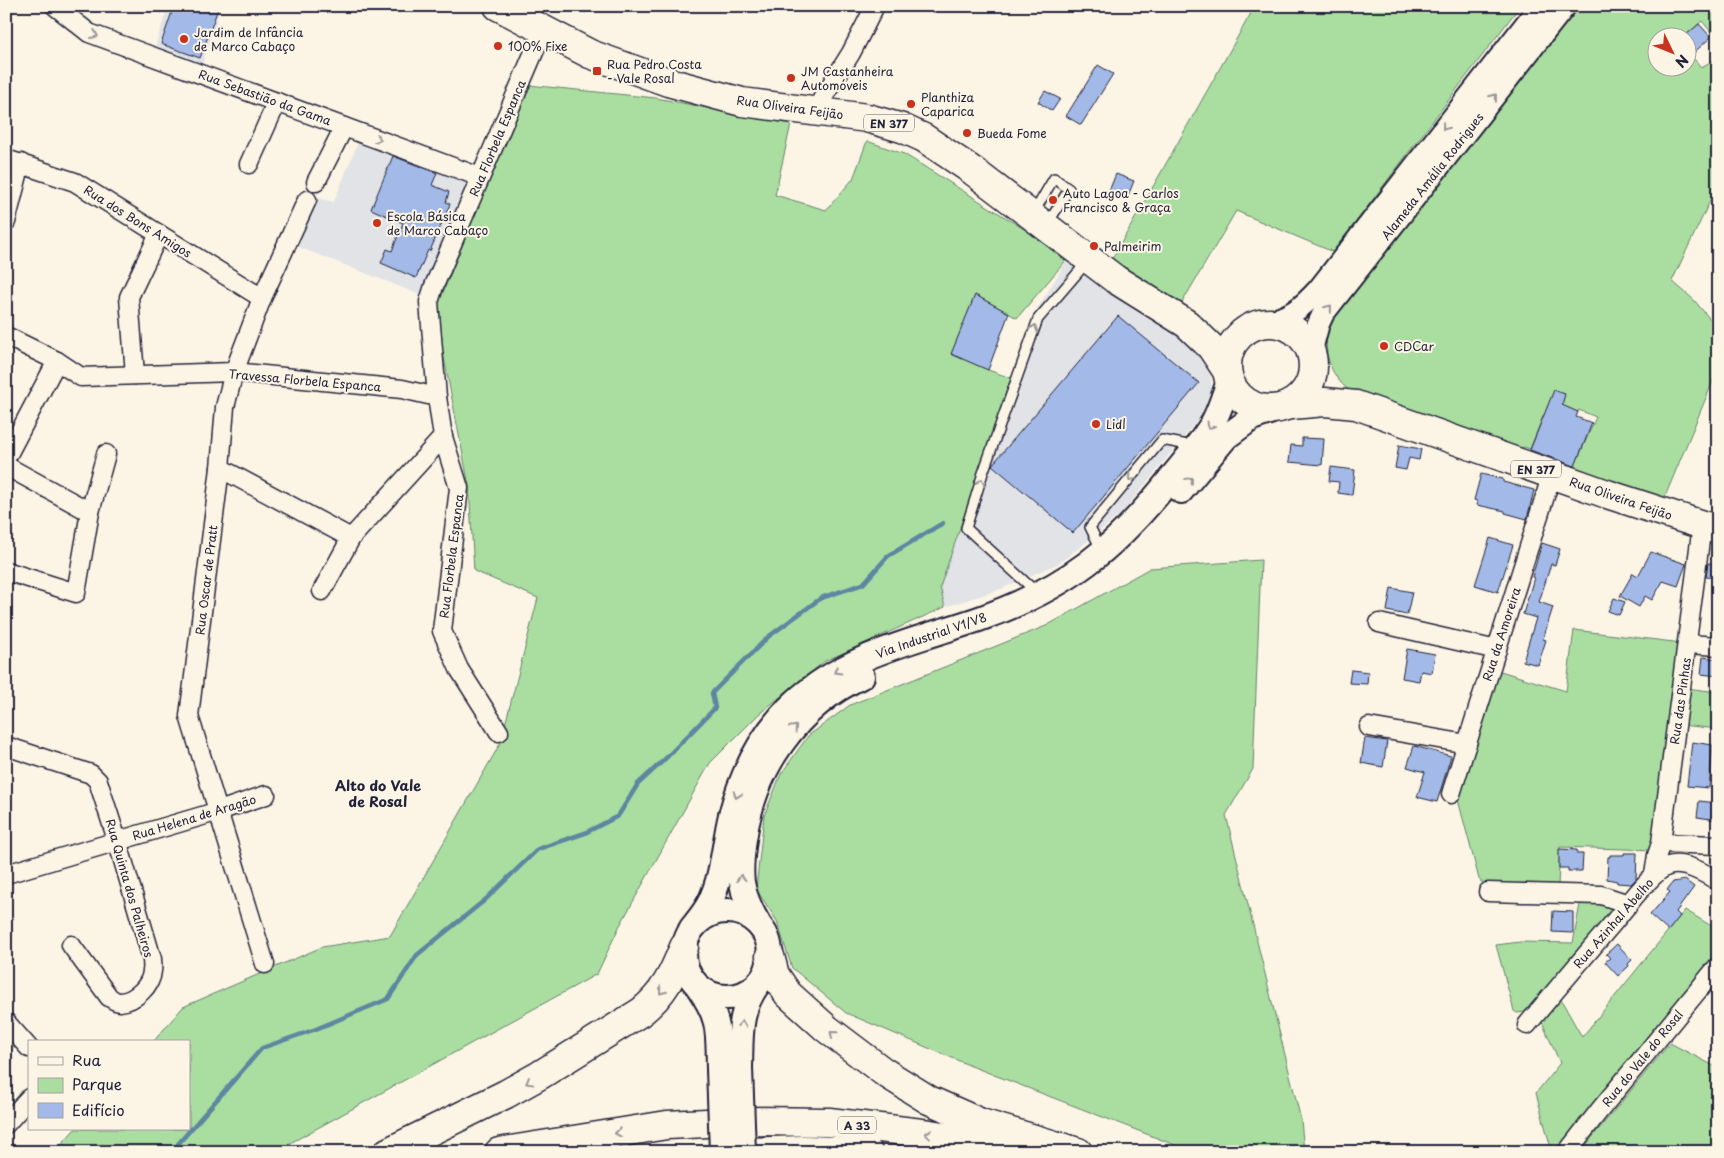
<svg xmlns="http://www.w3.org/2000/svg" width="1724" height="1158" font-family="'Playpen Sans',sans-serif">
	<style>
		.built { fill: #e1e3e6 }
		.green { fill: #aadea0; stroke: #66806e }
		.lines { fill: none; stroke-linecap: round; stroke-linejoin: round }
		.stream { stroke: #5d86a1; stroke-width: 4.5 }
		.building { fill: #a3bae8; stroke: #22223b }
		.service-casing { stroke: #22223b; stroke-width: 12 }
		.minor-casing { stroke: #22223b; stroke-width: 21 }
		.tertiary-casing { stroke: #22223b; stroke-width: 25 }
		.secondary-casing { stroke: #22223b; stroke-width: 28 }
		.primary-casing { stroke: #22223b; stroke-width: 31 }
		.motorway-casing { stroke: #22223b; stroke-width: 31 }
		.service { stroke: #fcf5e5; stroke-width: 9 }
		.minor { stroke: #fcf5e5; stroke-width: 18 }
		.tertiary { stroke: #fcf5e5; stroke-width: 21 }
		.secondary { stroke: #fcf5e5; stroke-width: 24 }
		.primary { stroke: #fcf5e5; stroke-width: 28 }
		.motorway { stroke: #fcf5e5; stroke-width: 28 }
		.secondary-bridge-casing { stroke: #22223b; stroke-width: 28; stroke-linecap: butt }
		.secondary-bridge { stroke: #fcf5e5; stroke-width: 24 }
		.oneway { stroke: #9a9698 }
		.poi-dot { fill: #c8321e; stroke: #fcf5e5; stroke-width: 2 }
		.labels { text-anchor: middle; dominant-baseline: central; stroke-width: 4; stroke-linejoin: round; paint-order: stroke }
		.shield { fill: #fcf5e5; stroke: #63616e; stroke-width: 1 }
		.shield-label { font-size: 11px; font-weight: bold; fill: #22223b }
		.poi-label { font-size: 12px; fill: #22223b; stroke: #fcf5e5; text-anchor: start }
		.street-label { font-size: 12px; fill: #22223b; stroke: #fcf5e5 }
		.neighbourhood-label { font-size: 14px; font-weight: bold; fill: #22223b; stroke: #fcf5e5 }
	</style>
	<rect width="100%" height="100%" fill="#fcf5e5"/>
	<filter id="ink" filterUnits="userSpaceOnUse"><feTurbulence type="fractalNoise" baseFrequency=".02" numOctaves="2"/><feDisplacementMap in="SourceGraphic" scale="10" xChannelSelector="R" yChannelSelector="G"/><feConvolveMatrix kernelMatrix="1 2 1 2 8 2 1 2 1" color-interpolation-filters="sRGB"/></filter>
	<g filter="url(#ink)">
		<g class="built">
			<path d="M168 6H221L202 65 155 47Z"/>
			<path d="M360 137 469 181 421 295 291 244 317 198 334 202Z"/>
			<path d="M1069 257 1194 342 1210 367 1213 401 1122 513 1088 541 1059 563 1001 589 945 607 940 587 1033 316Z"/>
		</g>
		<g class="green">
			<path d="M1255 6H1520L1333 252 1236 211 1180 306 1111 261Z"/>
			<path d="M1579 6H1718V27L1711 32 1702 21 1684 37 1656 38V68H1686L1687 51 1701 67 1718 58V184L1672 281 1694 300 1718 329V369L1664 499 1574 468 1596 417 1579 410 1578 412 1548 415 1544 414 1530 449 1524 447 1519 448 1350 391C1328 375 1320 345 1332 321Z"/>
			<path d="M528 85 656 98 791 124 775 195 826 210 853 179 867 141 904 154 1069 257 1017 318 975 295 988 370 1011 378 940 587 945 607 825 661 759 714 710 763 619 927 597 974 274 1152H54L75 1129H189V1042H153L183 1007 322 947 390 936 500 744 538 598 474 571 469 486 435 312Z"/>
			<path d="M1261 560 1253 769 1226 815 1301 1120 1304 1152H1193L971 1066 846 1013 792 968 777 921 756 889 764 816 781 774 808 736 850 705 1046 626 1150 568Z"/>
			<path d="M1574 630 1682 643 1656 850 1560 847 1558 886 1483 884 1479 879 1457 796 1497 670 1566 691Z"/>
			<path d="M1686 688 1718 692V729L1681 725Z"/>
			<path d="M1580 904 1613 905 1614 911 1525 1012 1517 1013 1514 1011 1496 945 1520 942 1573 943Z"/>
			<path d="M1685 910 1718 930V956L1555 1152H1552L1536 1093 1560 1063 1541 1020 1560 998 1582 1037Z"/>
			<path d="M1670 1043 1718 1068V1152H1580Z"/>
		</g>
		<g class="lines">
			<path class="stream" d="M177 1152 178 1144 262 1048 316 1029 388 999 417 955 485 900 538 849 585 833 618 816 638 784 664 760 715 708 712 693 768 637 821 598 863 584 888 556 943 523"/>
		</g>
		<g class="building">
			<path d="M174 6H219L200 58 161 44Z"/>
			<path d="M1699 24 1711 37 1686 60V35Z"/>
			<path d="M1098 65 1113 74 1081 125 1066 116Z"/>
			<path d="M1045 91 1060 99 1052 111 1038 102Z"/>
			<path d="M393 156 437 173 432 185 449 192 446 202 450 204 430 251 428 250 416 278 381 263 387 249 392 251 403 223 371 209Z"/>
			<path d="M1116 174 1134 181 1127 198 1109 191Z"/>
			<path d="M975 295 1009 313 988 370 951 354Z"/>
			<path d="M1118 316 1199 383 1073 533 992 465Z"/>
			<path d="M1554 390 1565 394 1562 405 1578 412 1576 417 1592 423 1575 466 1530 450Z"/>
			<path d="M1302 438 1324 439 1322 465 1289 462 1291 445 1302 446Z"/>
			<path d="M1399 445 1421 449 1419 460 1409 458 1406 470 1395 468Z"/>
			<path d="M1331 467 1355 470 1352 495 1338 493 1339 482 1329 481Z"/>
			<path d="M1481 474 1503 479V482L1534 490 1527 519 1505 513V511L1477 505V501L1474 500Z"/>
			<path d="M1490 538 1513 545 1498 592 1475 585Z"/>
			<path d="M1542 543 1560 549 1555 565 1551 564 1539 602 1553 607 1543 639 1546 640 1538 665 1523 661 1536 618 1523 614 1534 578 1532 577Z"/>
			<path d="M1651 552 1686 564 1678 586 1663 581 1652 600 1645 596 1639 607 1620 596 1633 573 1638 576Z"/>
			<path d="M1708 563 1718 564V578L1706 577Z"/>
			<path d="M1391 588 1412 592 1407 615 1387 611Z"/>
			<path d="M1614 598 1625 602 1619 615 1608 611Z"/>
			<path d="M1407 649 1435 654 1432 673 1421 671 1419 681 1402 678Z"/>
			<path d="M1703 657 1718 659V676L1701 674Z"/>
			<path d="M1351 670 1368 672 1367 684 1349 683Z"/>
			<path d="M1365 738 1387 741 1383 767 1361 763Z"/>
			<path d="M1692 742 1713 745 1709 788 1687 786Z"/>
			<path d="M1414 746 1451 756 1437 802 1417 797 1425 772 1407 767Z"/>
			<path d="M1699 801 1718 803V820L1697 817Z"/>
			<path d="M1559 849 1577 850V854H1583L1582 871H1568V868H1559Z"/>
			<path d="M1624 853H1637L1636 879 1631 884 1617 883V881L1607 879 1608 857H1610V855H1624Z"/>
			<path d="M1685 880 1694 887 1676 912 1680 916 1668 931 1650 915 1670 892 1667 890 1673 882Z"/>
			<path d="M1553 911 1573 912V933L1552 932Z"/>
			<path d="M1617 944 1632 960 1628 964 1629 966 1618 976 1605 962 1610 958 1606 954Z"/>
		</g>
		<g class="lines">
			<g class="service-casing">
				<g id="service">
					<path d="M1033 214 1054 178 1069 189 1047 225"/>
					<path d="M1102 551 1090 527 1162 440 1193 446"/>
					<path d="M1035 593 1033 589 966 528 983 473 1038 319 1087 262"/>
				</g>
			</g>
			<g class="minor-casing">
				<g id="minor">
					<path d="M55 6 89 33 480 177"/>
					<path d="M814 112 851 53 875 6"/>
					<path d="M6 159 75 182 262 298"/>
					<path d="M249 164 277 102"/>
					<path d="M316 182 344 127"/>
					<path d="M6 222 21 163"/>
					<path d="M6 336 57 361 81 377 234 372 402 389 437 397"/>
					<path d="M135 375 129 297 159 234"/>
					<path d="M6 458 57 361"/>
					<path d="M6 466 90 512"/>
					<path d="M220 468 351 538"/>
					<path d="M6 571 76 593 90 512 106 454"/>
					<path d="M322 591 351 538 443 437"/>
					<path d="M1379 623 1497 650"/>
					<path d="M1688 644 1718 646"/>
					<path d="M1369 727 1467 744"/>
					<path d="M499 732 459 669 442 631 459 488 443 437 437 397 429 302 434 286 543 31"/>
					<path d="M6 746 91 774 98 781 117 840 152 959C152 962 153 967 152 971 151 986 135 1001 120 1002 116 1002 112 999 109 997L71 945"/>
					<path d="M1451 794 1552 474"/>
					<path d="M1661 843 1718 845"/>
					<path d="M6 874 219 811 266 795"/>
					<path d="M1654 875 1657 855 1661 843 1702 525"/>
					<path d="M1488 892 1601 895 1629 904"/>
					<path d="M265 964 189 716 220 468 225 407 234 372 262 298 307 200"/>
					<path d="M6 1022 29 1048"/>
					<path d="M1527 1025C1555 991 1584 957 1613 923 1624 910 1653 870 1668 866 1684 861 1704 873 1718 881"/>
					<path d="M6 1124 29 1098"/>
					<path d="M1567 1152 1599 1111 1718 966"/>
				</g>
			</g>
			<g class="tertiary-casing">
				<g id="tertiary">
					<path d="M1263 324C1291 316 1300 310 1319 289L1540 6"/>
					<path d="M1311 352 1318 325 1323 314 1565 6"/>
				</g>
			</g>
			<g class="secondary-casing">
				<g id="secondary">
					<path d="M1181 491 1226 437 1252 418 1275 410"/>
					<circle cx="727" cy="954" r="43"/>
					<path d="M758 923C739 891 739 875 744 839 754 768 797 707 862 676"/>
					<path d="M691 929C698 920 705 912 710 902 723 876 724 844 731 815 742 773 763 732 795 702 846 655 915 641 979 619 1067 588 1114 550 1171 478 1184 462 1199 445 1211 426 1219 413 1224 396 1229 381"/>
					<path d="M699 988C721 1020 718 1032 719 1069"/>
					<path d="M740 1068C741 1036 738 1011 758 984"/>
				</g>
			</g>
			<g class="primary-casing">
				<g id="primary">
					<path d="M498 6 590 54 668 82 742 102 867 118 902 128 924 138 973 171 1115 279 1187 324 1211 347 1227 371"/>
					<circle cx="1270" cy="366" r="43"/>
					<path d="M1291 405 1325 402 1356 405 1607 494 1718 530"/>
				</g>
			</g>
			<g class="motorway-casing">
				<g id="motorway">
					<path d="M770 956 775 975 788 994 827 1029 884 1072 929 1100 981 1123 1078 1152"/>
					<path d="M388 1152 506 1094 540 1075 641 1012C664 994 673 974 684 947"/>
					<path d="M499 1152 667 1125 746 1121 829 1122 930 1134 1046 1152"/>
					<path d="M745 1152 803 1150 868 1152"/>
				</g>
			</g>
			<use href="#service" class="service"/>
			<use href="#minor" class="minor"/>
			<use href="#tertiary" class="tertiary"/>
			<use href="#secondary" class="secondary"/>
			<use href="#primary" class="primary"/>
			<use href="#motorway" class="motorway"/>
			<g class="secondary-bridge-casing">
				<g id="secondary-bridge">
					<path d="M740 1068 743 1152"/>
					<path d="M719 1069 722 1152"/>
				</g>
			</g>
			<use href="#secondary-bridge" class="secondary-bridge"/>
		</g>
		<defs><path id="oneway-chevron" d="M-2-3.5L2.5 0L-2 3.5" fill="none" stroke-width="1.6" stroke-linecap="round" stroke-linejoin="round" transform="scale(1.25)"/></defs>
		<g class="oneway">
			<use href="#oneway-chevron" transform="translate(95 35) rotate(23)"/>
			<use href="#oneway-chevron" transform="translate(1494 97) rotate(-52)"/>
			<use href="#oneway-chevron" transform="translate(1445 127) rotate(128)"/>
			<use href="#oneway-chevron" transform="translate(378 139) rotate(20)"/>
			<use href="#oneway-chevron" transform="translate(1329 308) rotate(-52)"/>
			<use href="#oneway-chevron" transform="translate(1034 328) rotate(-71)"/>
			<use href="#oneway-chevron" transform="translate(1210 426) rotate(121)"/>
			<use href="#oneway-chevron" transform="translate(1131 478) rotate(130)"/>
			<use href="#oneway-chevron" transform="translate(1190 480) rotate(-50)"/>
			<use href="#oneway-chevron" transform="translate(981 482) rotate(-72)"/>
			<use href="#oneway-chevron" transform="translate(837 671) rotate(150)"/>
			<use href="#oneway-chevron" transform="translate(794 728) rotate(-49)"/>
			<use href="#oneway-chevron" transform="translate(737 795) rotate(109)"/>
			<use href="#oneway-chevron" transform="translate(741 878) rotate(-95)"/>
			<use href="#oneway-chevron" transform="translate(662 991) rotate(129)"/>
			<use href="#oneway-chevron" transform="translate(742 1024) rotate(-84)"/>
			<use href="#oneway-chevron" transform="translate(833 1034) rotate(-141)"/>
			<use href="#oneway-chevron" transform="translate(529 1082) rotate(151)"/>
			<use href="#oneway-chevron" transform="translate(618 1133) rotate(171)"/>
			<use href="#oneway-chevron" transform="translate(928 1134) rotate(-173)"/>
		</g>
	</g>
	<g class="poi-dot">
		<circle cx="184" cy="39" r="5"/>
		<circle cx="498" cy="46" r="5"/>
		<rect x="592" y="66" width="10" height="10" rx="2.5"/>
		<circle cx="791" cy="78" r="5"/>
		<circle cx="911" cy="104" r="5"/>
		<circle cx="967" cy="133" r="5"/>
		<circle cx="1053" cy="200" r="5"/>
		<circle cx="377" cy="223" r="5"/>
		<circle cx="1094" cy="246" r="5"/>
		<circle cx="1384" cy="346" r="5"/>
		<circle cx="1096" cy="424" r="5"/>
	</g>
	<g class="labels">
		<g class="shield">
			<rect x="864" y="114.5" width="50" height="17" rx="4"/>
			<rect x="1511" y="460.5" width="50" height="17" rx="4"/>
			<rect x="838" y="1116.5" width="38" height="17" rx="4"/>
		</g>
		<g class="shield-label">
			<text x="889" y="123">EN 377</text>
			<text x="1536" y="469">EN 377</text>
			<text x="857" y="1125">A 33</text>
		</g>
		<g class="poi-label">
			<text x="194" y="32">Jardim de Infância<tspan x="194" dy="14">de Marco Cabaço</tspan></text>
			<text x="508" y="46">100% Fixe</text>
			<text x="607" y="64">Rua Pedro Costa<tspan x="607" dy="14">- Vale Rosal</tspan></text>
			<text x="801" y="71">JM Castanheira<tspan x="801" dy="14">Automóveis</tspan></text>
			<text x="921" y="97">Planthiza<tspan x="921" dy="14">Caparica</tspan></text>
			<text x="977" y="133">Bueda Fome</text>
			<text x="1063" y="193">Auto Lagoa - Carlos<tspan x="1063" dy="14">Francisco &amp; Graça</tspan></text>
			<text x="387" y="216">Escola Básica<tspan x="387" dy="14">de Marco Cabaço</tspan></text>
			<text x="1104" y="246">Palmeirim</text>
			<text x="1394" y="346">CDCar</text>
			<text x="1106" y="424">Lidl</text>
		</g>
		<g class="street-label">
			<text transform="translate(265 97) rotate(20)">Rua Sebastião da Gama</text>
			<text transform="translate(790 107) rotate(8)">Rua Oliveira Feijão</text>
			<text transform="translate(497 138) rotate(-67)">Rua Florbela Espanca</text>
			<text transform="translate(1432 176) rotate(-52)">Alameda Amália Rodrigues</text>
			<text transform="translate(138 221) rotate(32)">Rua dos Bons Amigos</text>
			<text transform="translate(305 380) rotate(5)">Travessa Florbela Espanca</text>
			<text transform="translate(1621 498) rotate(19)">Rua Oliveira Feijão</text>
			<text transform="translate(451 556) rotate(-83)">Rua Florbela Espanca</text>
			<text transform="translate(206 580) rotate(-83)">Rua Oscar de Pratt</text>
			<text transform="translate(1501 634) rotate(-72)">Rua da Amoreira</text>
			<text transform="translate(931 635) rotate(-19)">Via Industrial V1/V8</text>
			<text transform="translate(1680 701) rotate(-82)">Rua das Pinhas</text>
			<text transform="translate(194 817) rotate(-17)">Rua Helena de Aragão</text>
			<text transform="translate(130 888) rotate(74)">Rua Quinta dos Palheiros</text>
			<text transform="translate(1613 923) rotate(-49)">Rua Azinhal Abelho</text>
			<text transform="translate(1642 1058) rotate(-51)">Rua do Vale do Rosal</text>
		</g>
		<g class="neighbourhood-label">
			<text x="378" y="785">Alto do Vale<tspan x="378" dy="16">de Rosal</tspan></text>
		</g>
	</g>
	<rect width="1724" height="1158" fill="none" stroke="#fcf5e5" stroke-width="25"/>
	<rect x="12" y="12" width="1699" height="1133" fill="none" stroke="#22223b" stroke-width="2" filter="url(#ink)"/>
	<rect x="28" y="1040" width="162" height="90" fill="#fcf5e5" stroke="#a5a1a1"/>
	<rect x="38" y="1057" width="25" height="8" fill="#fcf5e5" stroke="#a5a1a1"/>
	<text x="72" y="1066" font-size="15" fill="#22223b">Rua</text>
	<rect x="38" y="1078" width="25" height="15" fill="#aadea0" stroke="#a5a1a1"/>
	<text x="72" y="1090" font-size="15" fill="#22223b">Parque</text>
	<rect x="38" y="1103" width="25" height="15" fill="#a3bae8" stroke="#a5a1a1"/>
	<text x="72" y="1116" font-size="15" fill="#22223b">Edifício</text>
	<g transform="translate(1672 52) rotate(133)"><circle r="24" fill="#fcf5e5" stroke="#a5a1a1"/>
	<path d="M0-4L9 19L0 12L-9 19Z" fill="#c8321e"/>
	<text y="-8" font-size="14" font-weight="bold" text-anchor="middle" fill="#22223b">N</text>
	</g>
</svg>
